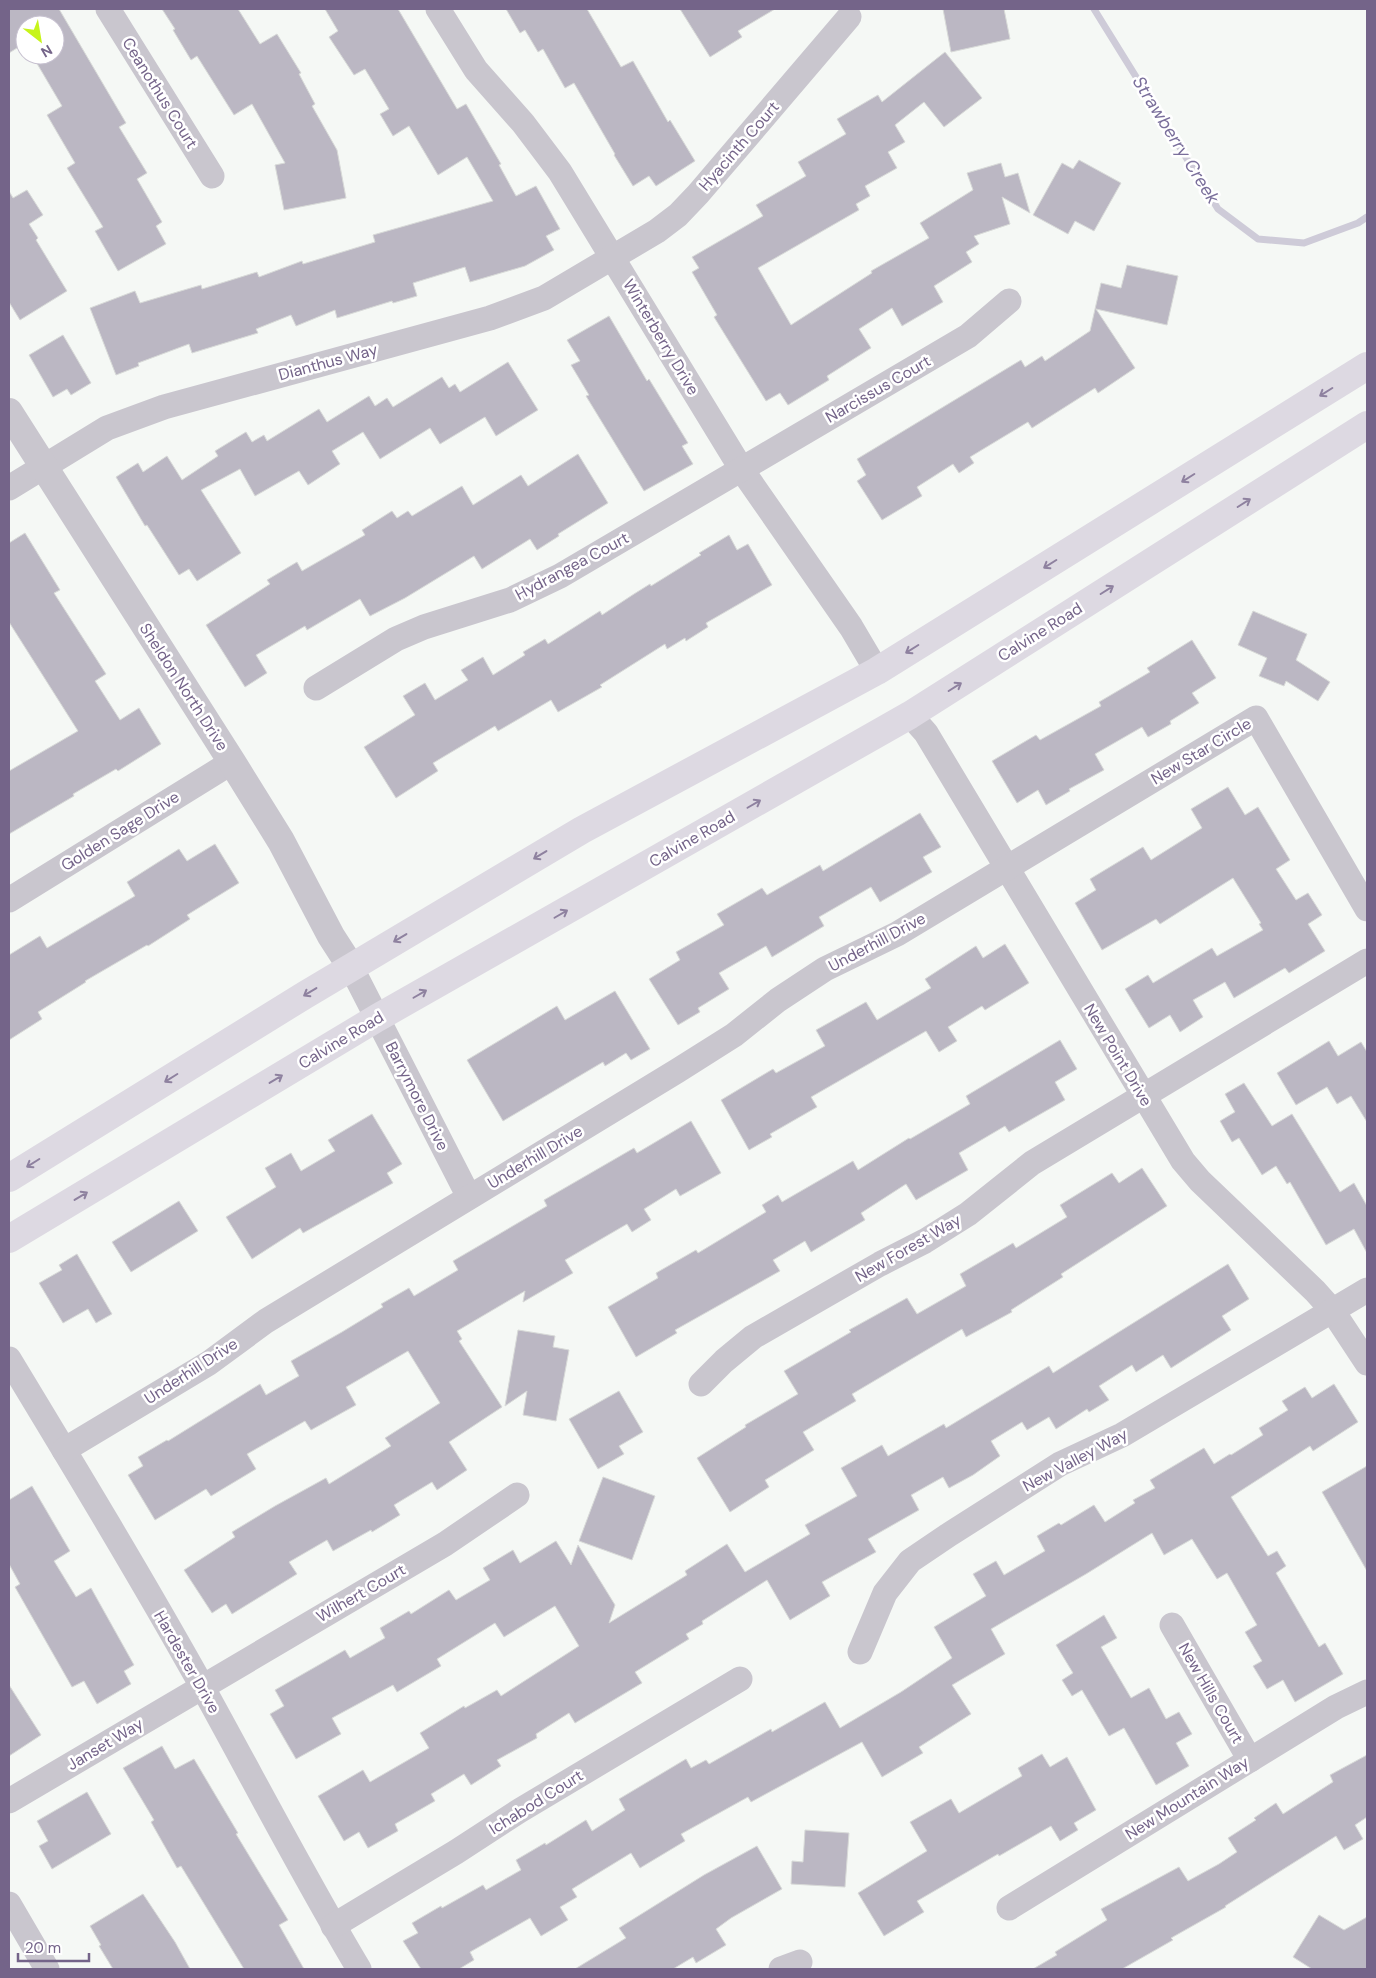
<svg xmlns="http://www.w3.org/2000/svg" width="1376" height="1978" font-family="'DM Sans',sans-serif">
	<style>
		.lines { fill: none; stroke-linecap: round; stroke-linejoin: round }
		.stream { stroke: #cecbd8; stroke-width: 7 }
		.building { fill: #bbb7c3; stroke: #d8dad8 }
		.minor { stroke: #c9c6ce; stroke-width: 25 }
		.tertiary { stroke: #c9c6ce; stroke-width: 28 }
		.secondary { stroke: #ddd9e2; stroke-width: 28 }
		.oneway { stroke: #8e819f }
		.labels { text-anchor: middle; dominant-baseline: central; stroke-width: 5; stroke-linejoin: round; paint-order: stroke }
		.street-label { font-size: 16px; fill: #746489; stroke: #fff }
		.water-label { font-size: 18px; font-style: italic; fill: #7a6f9b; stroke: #fff }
	</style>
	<rect width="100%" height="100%" fill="#f5f8f5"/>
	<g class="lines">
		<path class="stream" d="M1094 9 1218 209 1258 239 1304 243 1358 223 1367 217"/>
	</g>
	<g class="building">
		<path d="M9 9H59L126 123 119 127 147 173 137 179 162 222 156 226 166 244 118 271 95 231 103 227 67 168 75 163 47 115 62 106 32 55H55V25H25V43L9 53Z"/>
		<path d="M162 9H238L260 44 277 34 301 73 299 74 315 104 312 106 337 150 346 198 284 210 275 165 285 163 252 104 234 115 197 56 191 60 173 30 175 29Z"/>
		<path d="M325 9H398L457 109 466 104 501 164 499 165 516 196 536 186 560 229 546 236 554 250 525 266 470 282 465 267 413 283 417 296 393 303 392 301 337 318 335 310 296 326 291 315 256 329 258 333 192 353 189 344 138 363 139 366 116 375 90 308 135 291 140 303 201 285 202 289 257 272 259 277 302 261 303 264 375 242 373 235 493 201 467 157 438 175 409 126 393 136 380 114 389 109 365 69 354 75 329 37 338 31Z"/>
		<path d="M506 9H587L621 67 633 61 668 122 670 120 695 161 656 186 649 176 633 186 614 155 615 154 574 83 565 88 543 49 538 52 525 30 520 33Z"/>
		<path d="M680 9H775L738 31 742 37 710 57Z"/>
		<path d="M943 9H1004L1010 39 951 52Z"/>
		<path d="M945 52 982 98 944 127 924 102 895 125 905 142 888 152 897 168 865 186 870 196 856 204 859 210 758 268 791 325 872 273 871 271 929 238 920 223 973 190 967 173 1001 163 1005 177 1018 173 1030 213 1002 197 1010 224 974 236 979 244 966 252 972 262 934 286 943 302 902 326 892 308 859 329 871 348 827 376 829 380 788 405 780 393 766 401 714 317 717 315 692 272 699 268 692 257 763 216 756 205 806 176 798 162 846 134 837 119 878 95 882 102Z"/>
		<path d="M1079 160 1121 183 1094 231 1075 221 1068 234 1033 215 1062 163 1073 169Z"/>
		<path d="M27 190 43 215 29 224 38 238 36 240 67 291 20 320 9 302V191L13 198Z"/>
		<path d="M1127 265 1178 276 1167 325 1096 309 1135 368 1098 393 1095 388 1032 428 1028 422 970 457 974 463 959 473 953 464 917 487 922 496 882 520 857 481 866 475 857 459 1021 360 1025 367 1042 356 1045 361 1090 331 1101 283 1121 288Z"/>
		<path d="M609 316 647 381 649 379 688 443 682 446 693 464 644 491 586 396 589 395 571 365 580 361 567 340Z"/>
		<path d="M63 335 91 383 71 395 67 389 53 397 29 355Z"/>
		<path d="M508 362 538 410 496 436 485 417 440 444 430 428 380 459 363 432 332 451 340 464 308 485 299 471 255 496 240 469 201 490 241 553 197 581 189 569 179 575 147 525 145 526 116 477 138 463 143 472 167 456 182 480 218 456 215 451 246 432 252 442 264 435 267 441 319 409 327 422 369 396 375 406 387 398 393 407 442 377 449 388 455 384 460 392Z"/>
		<path d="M578 454 608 503 558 534 559 536 537 550 530 539 482 569 474 556 405 598 370 616 360 599 307 630 305 626 256 655 267 673 245 687 206 625 270 584 267 580 297 562 302 571 365 535 362 530 392 511 397 518 408 511 412 516 462 486 473 505 521 475 528 486Z"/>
		<path d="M25 533 60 590 54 593 106 674 95 681 120 720 139 708 161 744 118 771 116 769 73 794 74 796 9 834V771L78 731 9 622V543Z"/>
		<path d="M729 535 737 550 748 544 772 585 706 623 708 627 686 641 685 638 667 649 665 644 600 685 602 687 558 712 551 700 498 731 495 726 433 763 438 771 396 798 364 747 415 715 403 696 425 683 435 700 468 680 461 670 483 657 493 675 525 655 523 652 545 639 548 644 600 611 602 615 634 594 650 584 651 586 701 555 699 553Z"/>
		<path d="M1253 611 1307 634 1296 660 1330 682 1318 701 1286 681 1284 686 1259 676 1267 658 1238 645Z"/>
		<path d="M1192 640 1216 678 1192 693 1199 703 1170 721 1171 724 1148 737 1142 727 1095 754 1104 770 1069 789 1070 791 1046 805 1038 790 1017 803 992 761 1036 735 1040 740 1101 706 1099 702 1150 672 1147 668Z"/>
		<path d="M1228 787 1245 815 1258 807 1290 860 1276 869 1296 900 1308 893 1322 915 1308 924 1325 951 1289 973 1285 968 1234 998 1225 982 1193 1000 1203 1017 1180 1032 1170 1015 1149 1028 1125 989 1148 975 1153 983 1212 948 1217 956 1263 930 1259 924 1261 923 1233 878 1160 924 1156 919 1102 950 1075 903 1096 890 1090 879 1143 847 1151 860 1202 828 1191 809Z"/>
		<path d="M920 813 941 847 923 857 932 872 880 902 871 887 819 917 824 926 772 957 766 946 719 973 729 989 698 1008 700 1012 678 1025 649 979 680 960 676 952 724 925 717 914 762 888 767 895 820 865 823 871Z"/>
		<path d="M215 844 239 883 187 915 190 919 148 946 147 945 85 981 86 982 38 1012 42 1019 9 1040V955L40 936 47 948 135 896 127 882 179 849 187 861Z"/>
		<path d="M1005 944 1029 983 985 1010 982 1006 948 1027 957 1041 939 1052 926 1031 811 1097 817 1107 770 1134 772 1137 749 1150 721 1100 773 1069 776 1073 825 1046 816 1030 866 1002 877 1020 931 988 925 979 976 946 983 958Z"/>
		<path d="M615 991 650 1049 631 1060 626 1053 605 1066 603 1062 503 1121 467 1060 557 1006 565 1020Z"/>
		<path d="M1060 1040 1077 1069 1055 1082 1065 1100 1009 1132 1005 1126 959 1153 968 1170 916 1200 906 1184 861 1213 865 1220 811 1252 805 1241 773 1260 780 1271 675 1330 677 1333 636 1357 608 1307 658 1278 656 1273 696 1250 698 1253 766 1212 762 1205 778 1195 782 1202 853 1161 858 1170 909 1138 910 1139 970 1104 966 1096Z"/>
		<path d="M1329 1041 1338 1056 1361 1042 1367 1052V1122L1351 1096 1337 1104 1327 1087 1296 1105 1277 1073Z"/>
		<path d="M1244 1083 1272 1126 1292 1114 1340 1192 1354 1183 1367 1206V1253L1354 1229 1326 1245 1290 1182 1287 1184 1276 1166 1262 1175 1239 1138 1232 1142 1220 1121 1235 1112 1225 1094Z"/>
		<path d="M372 1114 402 1164 387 1173 393 1183 303 1233 300 1228 252 1259 226 1217 276 1187 265 1168 291 1153 301 1171 335 1151 328 1140Z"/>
		<path d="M691 1121 721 1173 680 1196 676 1189 644 1209 651 1220 632 1232 627 1224 565 1260 573 1273 523 1302 525 1291 457 1331 462 1339 459 1341 502 1407 449 1442 467 1470 437 1490 432 1482 394 1505 400 1515 372 1532 371 1530 333 1551 327 1540 289 1562 297 1574 232 1614 226 1604 212 1613 184 1570 235 1537 232 1532 275 1506 326 1478 329 1484 391 1446 385 1438 440 1403 408 1351 346 1387 356 1405 311 1430 305 1421 247 1454 256 1469 211 1496 206 1489 155 1520 128 1475 143 1466 138 1457 167 1440 168 1441 260 1384 266 1395 299 1376 291 1361 342 1332 383 1307 381 1304 409 1288 414 1296 458 1270 453 1261 547 1206 544 1200 634 1148 637 1153Z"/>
		<path d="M1142 1168 1167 1206 1061 1274 1063 1277 1011 1310 1012 1312 966 1337 962 1329 852 1394 856 1401 803 1432 814 1450 765 1480 769 1487 730 1512 697 1458 746 1427 745 1425 798 1394 784 1371 851 1332 849 1330 907 1298 917 1314 966 1286 960 1274 1013 1243 1016 1248 1067 1217 1060 1205 1112 1173 1119 1183Z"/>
		<path d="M179 1201 198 1231 131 1272 112 1242Z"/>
		<path d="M77 1254 112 1314 96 1323 88 1309 63 1323 39 1283 62 1270 59 1265Z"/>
		<path d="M1228 1264 1249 1299 1222 1316 1231 1330 1171 1368 1163 1355 1136 1372 1132 1365 1099 1386 1109 1400 1089 1412 1087 1409 1056 1429 1049 1417 1027 1430 1022 1422 991 1441 1000 1456 973 1475 949 1488 943 1477 911 1495 919 1510 868 1539 876 1552 822 1582 830 1596 790 1620 767 1580 702 1621 703 1624 686 1634 689 1639 635 1672 642 1683 575 1723 569 1713 536 1734 537 1738 497 1760 501 1766 471 1785 464 1774 431 1794 435 1801 395 1824 398 1831 368 1848 359 1832 344 1841 318 1796 363 1770 370 1782 429 1748 420 1733 464 1706 465 1708 497 1690 501 1696 579 1646 555 1606 504 1637 495 1623 437 1659 441 1666 397 1692 393 1685 332 1718 341 1734 296 1759 270 1714 284 1706 275 1690 345 1650 350 1658 385 1638 380 1628 409 1611 411 1614 449 1590 456 1600 490 1580 483 1568 513 1550 520 1563 556 1541 571 1565 578 1545 615 1605 609 1623 687 1575 685 1571 727 1544 745 1572 810 1534 805 1525 857 1496 841 1468 882 1445 888 1456 944 1424 946 1428 1049 1366 1053 1373Z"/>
		<path d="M518 1330 555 1336 553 1347 569 1350 556 1421 523 1415 527 1391 505 1406Z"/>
		<path d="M1334 1384 1358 1422 1313 1451 1310 1446 1231 1497 1268 1556 1277 1551 1286 1566 1276 1573 1319 1647 1325 1643 1343 1674 1295 1702 1283 1680 1267 1689 1253 1666 1262 1661 1245 1632 1257 1625 1227 1573 1217 1579 1192 1539 1164 1555 1152 1533 1086 1574 991 1629 1005 1654 952 1685 971 1714 919 1747 923 1753 882 1777 862 1742 751 1802 748 1797 681 1834 685 1841 640 1868 631 1853 572 1889 577 1897 560 1907 568 1920 541 1936 530 1918 470 1952 474 1960 459 1969H421L403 1941 418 1933 412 1923 441 1906 442 1908 483 1885 486 1890 521 1870 516 1860 545 1843 546 1845 586 1820 592 1831 625 1810 619 1799 686 1759 691 1768 706 1760 709 1764 771 1729 772 1732 825 1702 840 1728 901 1692 952 1658 934 1627 986 1596 973 1574 996 1561 1004 1575 1045 1551 1037 1536 1059 1523 1061 1525 1094 1505 1105 1522 1135 1503 1133 1500 1155 1488 1150 1480 1204 1448 1214 1464 1230 1454 1231 1455 1263 1435 1259 1428 1288 1410 1282 1401 1305 1387 1312 1398Z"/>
		<path d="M619 1391 643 1432 619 1446 624 1454 598 1469 569 1419Z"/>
		<path d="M1367 1466V1571L1322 1492Z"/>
		<path d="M603 1477 655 1496 632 1560 579 1541Z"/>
		<path d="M32 1486 70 1551 54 1561 76 1597 91 1588 134 1665 124 1671 131 1684 97 1704 84 1681 72 1687 15 1587 20 1584 9 1564V1500Z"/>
		<path d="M1104 1615 1117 1638 1101 1647 1131 1698 1149 1688 1166 1719 1179 1712 1192 1734 1176 1743 1189 1766 1156 1785 1124 1728 1109 1736 1082 1690 1072 1696 1062 1680 1073 1673 1056 1645Z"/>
		<path d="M9 1685 41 1735 9 1756Z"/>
		<path d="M162 1746 175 1769 194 1759 238 1833 236 1834 288 1920 279 1925 304 1969H244L181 1866 177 1868 151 1822 154 1820 123 1768Z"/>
		<path d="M1042 1754 1050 1767 1067 1757 1096 1810 1074 1823 1078 1830 1060 1841 1051 1826 999 1856 998 1854 917 1901 924 1912 884 1936 858 1893 927 1851 910 1822 951 1799 959 1813 1022 1776 1018 1768Z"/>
		<path d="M1367 1755V1817L1355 1825 1363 1839 1344 1850 1336 1836 1225 1906 1226 1907 1171 1938 1173 1940 1122 1969H1033L1057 1955 1055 1952 1107 1920 1101 1909 1179 1867 1188 1881 1219 1864 1237 1852 1228 1838 1256 1820 1254 1818 1276 1803 1283 1814 1333 1782 1330 1775Z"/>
		<path d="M87 1792 111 1834 52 1869 39 1846 48 1841 37 1821Z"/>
		<path d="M805 1830 849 1833 845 1887 791 1884 792 1861 803 1862Z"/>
		<path d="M757 1846 782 1889 731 1918 716 1929 726 1945 696 1963 693 1957 673 1969H575L626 1938 619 1928 704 1875Z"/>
		<path d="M143 1894 175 1942 190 1969H113L99 1946 101 1945 90 1926Z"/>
		<path d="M1319 1915 1344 1930 1367 1917V1969H1312L1293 1957Z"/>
	</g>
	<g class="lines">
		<g class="minor">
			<path d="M108 9 212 176"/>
			<path d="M438 9 476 70 523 123 560 172 742 470 851 627 877 671"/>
			<path d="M9 488 107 428 164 407 490 318 544 298 657 231 678 215 698 194 849 17"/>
			<path d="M316 688 396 639 424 627 510 600 560 576 968 336 1009 301"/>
			<path d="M910 715 926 733 1183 1161 1200 1181 1315 1291 1332 1310 1367 1363"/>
			<path d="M9 900 232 762"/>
			<path d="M351 967 469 1197"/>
			<path d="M9 1359C75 1468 141 1577 203 1688 255 1782 304 1877 359 1969"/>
			<path d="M701 1384 724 1361 753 1337 880 1264 925 1241 968 1214 1032 1163 1367 961"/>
			<path d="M64 1450 209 1363 266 1321 677 1071 734 1035 778 1000 825 969 897 934 1256 718 1367 909"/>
			<path d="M1172 1625 1250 1760"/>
			<path d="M860 1652 885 1593 910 1561 950 1534 1060 1464 1122 1435 1367 1290"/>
			<path d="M9 1801 445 1544 517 1495"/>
			<path d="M9 1904 47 1969"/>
			<path d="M1009 1908 1336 1707 1367 1692"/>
			<path d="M333 1926 456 1852 519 1811 740 1679"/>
			<path d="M781 1969 800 1962"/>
		</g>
		<path class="tertiary" d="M9 412 232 762 281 841 331 936 351 967"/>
		<g class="secondary">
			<path d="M9 1178 305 995 582 830 877 671 1367 366"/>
			<path d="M9 1239 377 1018 910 715 1367 425"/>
		</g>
	</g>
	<defs><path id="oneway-shaft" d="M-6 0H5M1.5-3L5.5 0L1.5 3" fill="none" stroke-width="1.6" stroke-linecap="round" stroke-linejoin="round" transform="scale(1.25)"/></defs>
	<g class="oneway">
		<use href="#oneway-shaft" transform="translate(1326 392) rotate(148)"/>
		<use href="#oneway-shaft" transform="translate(1188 478) rotate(148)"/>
		<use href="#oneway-shaft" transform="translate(1244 503) rotate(-32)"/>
		<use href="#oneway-shaft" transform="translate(1050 564) rotate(148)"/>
		<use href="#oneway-shaft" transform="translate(1107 590) rotate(-32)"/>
		<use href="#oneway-shaft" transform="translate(912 649) rotate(148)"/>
		<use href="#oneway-shaft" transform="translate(955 687) rotate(-32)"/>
		<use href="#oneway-shaft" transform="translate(754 804) rotate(-30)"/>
		<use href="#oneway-shaft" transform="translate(540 855) rotate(149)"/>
		<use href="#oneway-shaft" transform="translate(561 914) rotate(-30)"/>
		<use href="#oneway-shaft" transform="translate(400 938) rotate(149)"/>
		<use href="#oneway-shaft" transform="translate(310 992) rotate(149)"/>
		<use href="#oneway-shaft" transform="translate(420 994) rotate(-30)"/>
		<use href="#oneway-shaft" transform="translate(171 1078) rotate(148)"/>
		<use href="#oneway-shaft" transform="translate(276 1079) rotate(-31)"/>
		<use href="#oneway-shaft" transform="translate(33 1163) rotate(148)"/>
		<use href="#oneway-shaft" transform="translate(81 1196) rotate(-31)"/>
	</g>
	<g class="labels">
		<g class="street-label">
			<text transform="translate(160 93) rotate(58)">Ceanothus Court</text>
			<text transform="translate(739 146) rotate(-49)">Hyacinth Court</text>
			<text transform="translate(661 337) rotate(59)">Winterberry Drive</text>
			<text transform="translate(328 362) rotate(-15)">Dianthus Way</text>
			<text transform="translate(878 389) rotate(-30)">Narcissus Court</text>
			<text transform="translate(572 566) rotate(-28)">Hydrangea Court</text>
			<text transform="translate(1040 632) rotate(-32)">Calvine Road</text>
			<text transform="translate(184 687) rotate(57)">Sheldon North Drive</text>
			<text transform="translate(1201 751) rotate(-31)">New Star Circle</text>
			<text transform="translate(120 831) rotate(-32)">Golden Sage Drive</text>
			<text transform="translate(692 839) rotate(-30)">Calvine Road</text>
			<text transform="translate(877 942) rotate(-28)">Underhill Drive</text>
			<text transform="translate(341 1040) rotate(-31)">Calvine Road</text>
			<text transform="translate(1118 1055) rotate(59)">New Point Drive</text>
			<text transform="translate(417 1096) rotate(63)">Barrymore Drive</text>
			<text transform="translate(535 1157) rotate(-31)">Underhill Drive</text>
			<text transform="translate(908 1248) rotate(-30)">New Forest Way</text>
			<text transform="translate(191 1371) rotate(-33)">Underhill Drive</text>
			<text transform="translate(1075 1460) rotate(-28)">New Valley Way</text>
			<text transform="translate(361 1593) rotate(-30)">Wilhert Court</text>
			<text transform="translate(187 1662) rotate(60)">Hardester Drive</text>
			<text transform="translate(1211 1693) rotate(60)">New Hills Court</text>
			<text transform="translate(105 1744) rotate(-31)">Janset Way</text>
			<text transform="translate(1187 1798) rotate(-32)">New Mountain Way</text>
			<text transform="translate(536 1802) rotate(-32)">Ichabod Court</text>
		</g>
		<g class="water-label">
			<text transform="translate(1176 140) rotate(58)">Strawberry Creek</text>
		</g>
	</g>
	<rect width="1376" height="1978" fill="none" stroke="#746489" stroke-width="20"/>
	<g transform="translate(40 40) rotate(149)"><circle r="24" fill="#ffffff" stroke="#c7c1d0"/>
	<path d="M0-4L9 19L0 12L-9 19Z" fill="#c7f41a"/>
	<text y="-8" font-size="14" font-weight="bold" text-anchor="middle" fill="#746489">N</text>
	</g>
	<path d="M18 1953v8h71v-8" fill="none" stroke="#746489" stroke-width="2.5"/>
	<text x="25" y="1953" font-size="15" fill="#746489" stroke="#ffffff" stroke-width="4" paint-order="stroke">20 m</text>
</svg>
